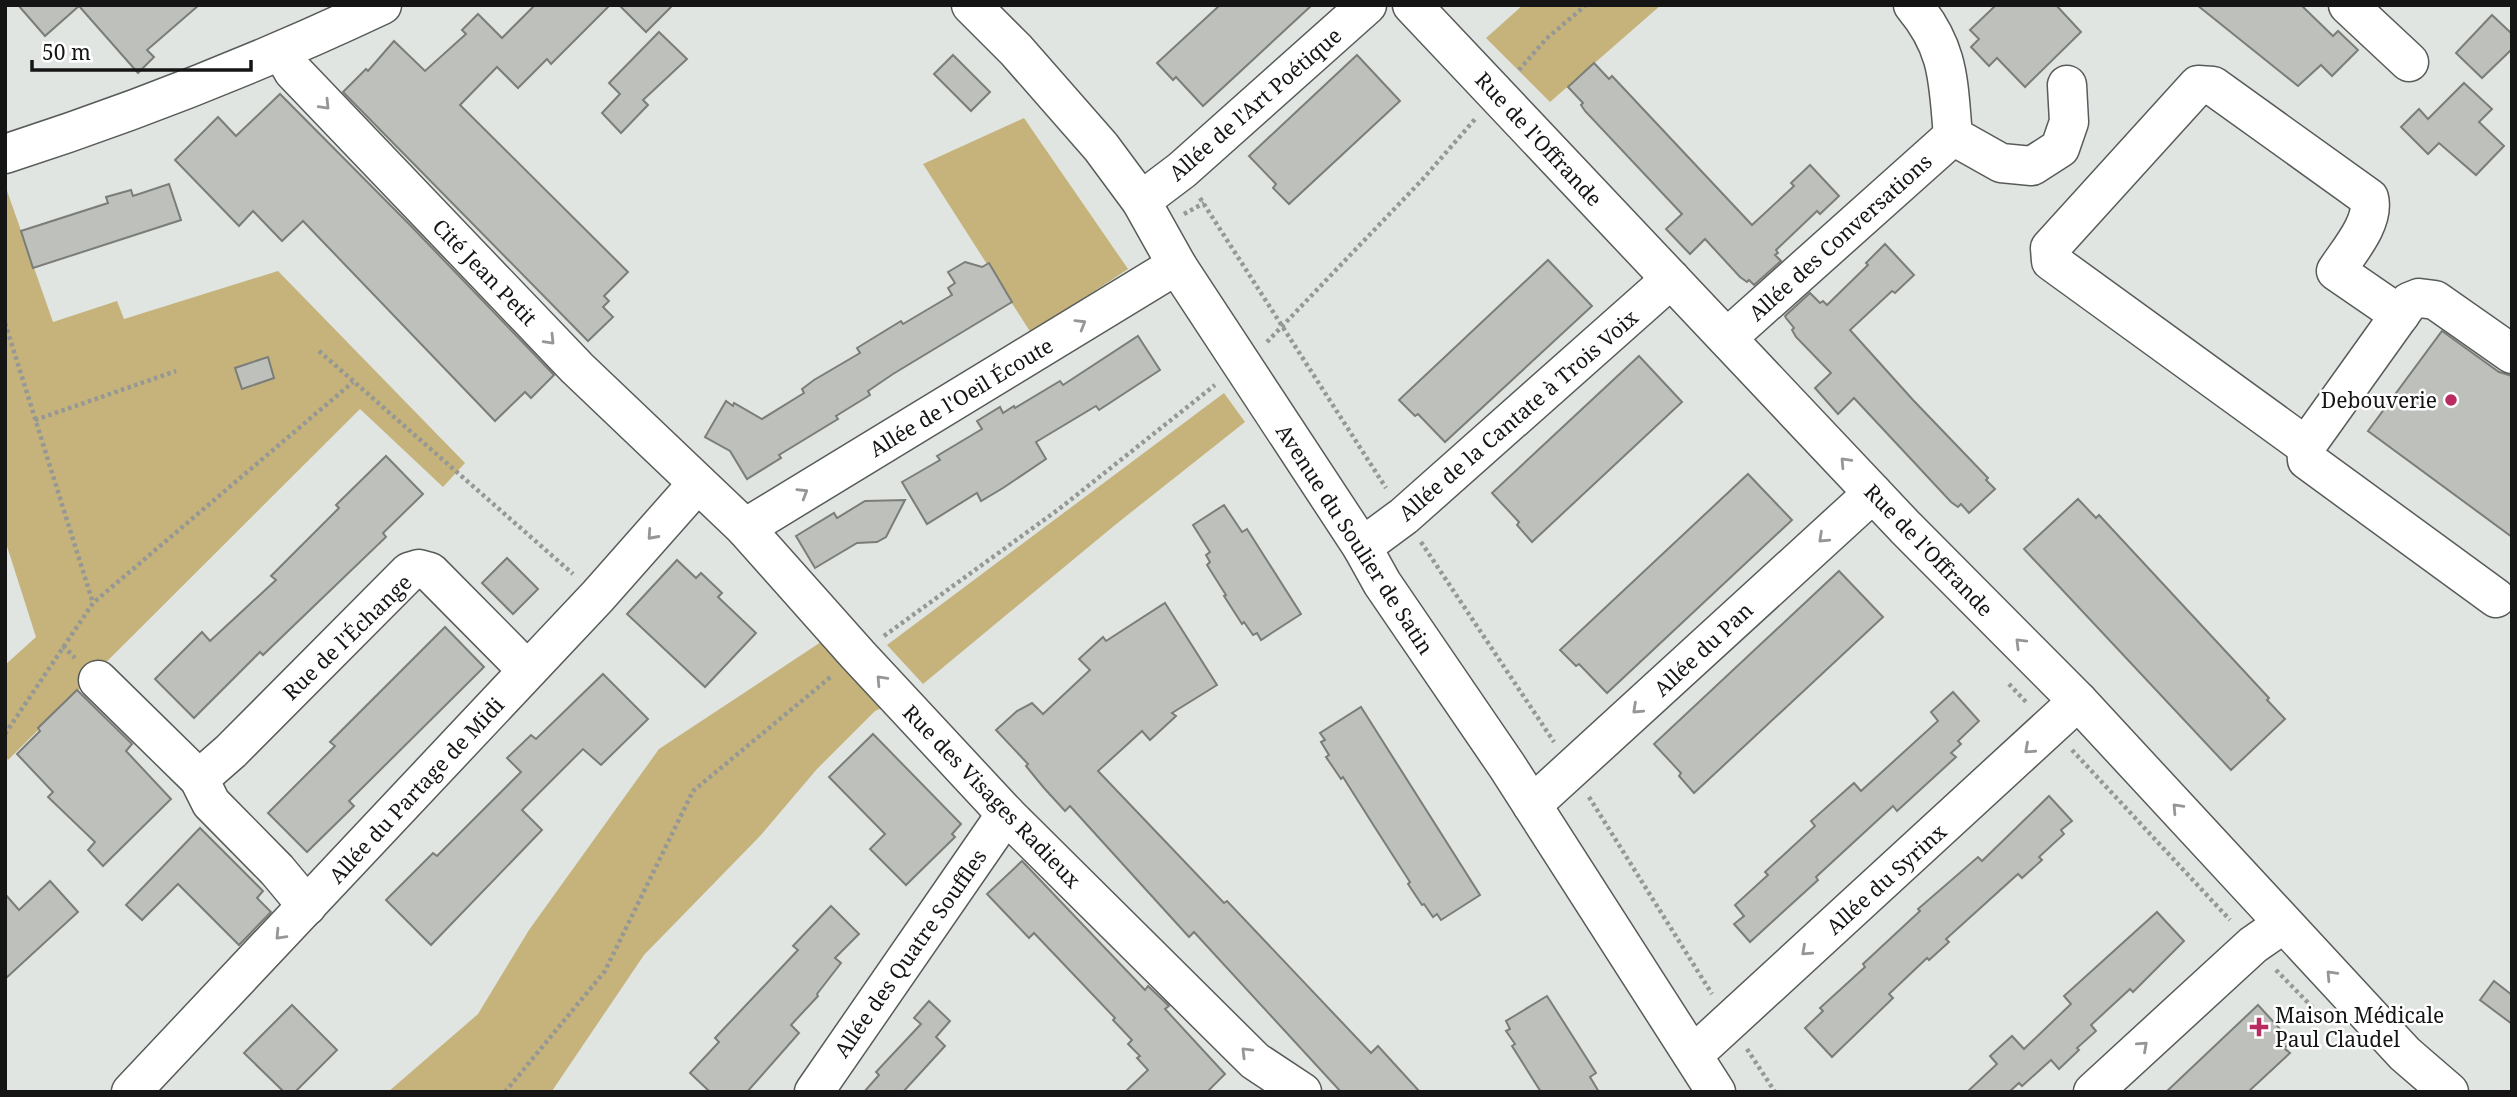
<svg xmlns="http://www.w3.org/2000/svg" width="2517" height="1097" font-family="'Noto Serif',serif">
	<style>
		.green { fill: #c5b37b }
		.building { fill: #bec0bb; stroke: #7b7d78; stroke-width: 2 }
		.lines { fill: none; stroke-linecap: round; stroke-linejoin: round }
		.minor-casing { stroke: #585c59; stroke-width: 41 }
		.major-casing { stroke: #585c59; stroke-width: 41 }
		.path { stroke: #959895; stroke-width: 4.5; stroke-dasharray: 3.5 3.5; stroke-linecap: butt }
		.minor { stroke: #fff; stroke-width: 38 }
		.major { stroke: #fff; stroke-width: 38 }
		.oneway { stroke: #959695 }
		.poi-dot { fill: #b92c62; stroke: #fff; stroke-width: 2.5 }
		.labels { text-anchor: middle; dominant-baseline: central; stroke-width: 5; stroke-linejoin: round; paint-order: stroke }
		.street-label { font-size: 21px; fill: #141514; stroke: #fff }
		.poi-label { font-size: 21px; fill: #141514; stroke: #fff; text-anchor: end }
	</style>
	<rect width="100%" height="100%" fill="#e0e5e1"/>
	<g class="green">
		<path d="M1523 5H1661L1550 102 1486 38Z"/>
		<path d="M1024 118 1128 269 1031 333 923 164Z"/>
		<path d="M5 185 53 322 117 301 124 319 278 271 465 463 443 487 360 409 8 760 5 756V665L36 637 5 540Z"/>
		<path d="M1224 393 1245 422 1115 525 923 684 887 645Z"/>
		<path d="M827 638 891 704 875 711 817 769 761 835 644 955 552 1091 388 1092 478 1014 529 930 659 749Z"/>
	</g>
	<g class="building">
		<path d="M18 5H199L147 50 154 57 138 73 79 6 45 36Z"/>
		<path d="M535 5H610L551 64 547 59 518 88 497 67 460 105 628 272 604 296 609 301 603 307 613 317 588 341 343 92 366 69 368 71 394 41 425 71 466 34 462 30 478 14 502 38Z"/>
		<path d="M619 5H673L646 32Z"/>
		<path d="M1220 5H1312L1203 106 1176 77 1173 80 1157 63Z"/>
		<path d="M1996 5H2056L2081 32 2025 87 1997 58 1989 66 1971 47 1979 39 1970 30Z"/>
		<path d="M2197 5H2301L2333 36 2338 31 2358 50 2332 76 2321 65 2298 86Z"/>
		<path d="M2492 15 2512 34V49L2482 78 2456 53Z"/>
		<path d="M659 32 687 59 643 100 648 105 621 133 602 113 620 94 609 83Z"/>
		<path d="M953 55 990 92 971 111 934 74Z"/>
		<path d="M1357 55 1400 101 1289 204 1273 188 1276 184 1249 156Z"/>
		<path d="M1594 63 1609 79 1612 76 1752 225 1794 186 1791 183 1810 165 1839 196 1820 214 1817 211 1776 250 1778 253 1775 255 1781 261 1754 285 1749 280 1747 282 1740 277 1705 239 1690 254 1666 229 1682 214 1585 111 1581 105 1583 103 1568 87Z"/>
		<path d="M2464 83 2492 109 2479 122 2504 146 2476 175 2439 143 2428 154 2401 127 2419 109 2428 119Z"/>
		<path d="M280 94 410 225 554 375 531 398 525 392 495 421 303 221 282 241 253 211 239 226 175 160 218 117 236 136Z"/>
		<path d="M169 184 181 220 33 268 21 231 108 203 106 197 131 190 133 196Z"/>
		<path d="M1885 244 1914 275 1895 293 1892 291 1850 330 1913 400 1988 478 1986 480 1995 489 1969 513 1961 504 1958 507 1951 502 1854 398 1838 414 1815 388 1831 373 1796 337 1792 330 1794 328 1786 318 1785 316 1810 293 1820 303 1823 301 1827 305 1868 265 1866 263Z"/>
		<path d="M1548 260 1592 306 1445 442 1418 414 1415 416 1399 400Z"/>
		<path d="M965 262 982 267 989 263 1012 302 893 374 868 391 870 395 836 416 838 419 779 455 781 458 747 479 730 451 705 437 726 401 733 406 734 403 762 419 804 393 802 389 814 380 860 353 857 348 901 321 903 324 952 295 948 288 955 283 948 272Z"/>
		<path d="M2442 331 2499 372 2512 376V537L2368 431Z"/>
		<path d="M1138 336 1160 370 1099 410 1096 406 1036 442 1046 459 1003 488 981 501 977 493 927 524 902 482 940 460 937 456 982 429 977 421 1000 407 1003 413 1014 406 1015 408 1060 381 1063 385Z"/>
		<path d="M1639 356 1682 402 1532 542 1517 525 1519 522 1492 493Z"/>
		<path d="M268 357 274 378 242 389 235 368Z"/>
		<path d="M386 456 423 494 383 533 386 537 263 655 260 652 194 718 155 679 202 632 210 641 276 580 271 576 339 508 336 505Z"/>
		<path d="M1748 474 1792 520 1607 693 1579 664 1576 666 1560 650Z"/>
		<path d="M2078 499 2096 518 2099 515 2269 698 2267 700 2285 719 2231 770 2024 549Z"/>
		<path d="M905 500 886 537 877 542 857 543 815 568 796 536 834 513 837 518 865 501Z"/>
		<path d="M1224 505 1242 532 1247 529 1301 614 1261 640 1257 633 1253 635 1244 622 1242 624 1224 596 1226 595 1207 565 1210 562 1206 555 1210 552 1193 525Z"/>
		<path d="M507 558 538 589 513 614 482 583Z"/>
		<path d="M677 560 696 578 701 573 722 593 718 597 756 633 705 687 627 614Z"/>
		<path d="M1839 571 1883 617 1694 793 1679 776 1681 773 1654 744Z"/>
		<path d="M1165 603 1217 685 1172 713 1176 716 1150 740 1142 731 1098 771 1224 903 1227 901 1371 1053 1378 1046 1420 1092H1341L1194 932 1189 937 1070 806 1065 811 1044 788 1026 766 1028 764 996 730 1017 711 1032 703 1043 714 1090 670 1079 659 1103 637 1106 641Z"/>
		<path d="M445 627 484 667 349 801 354 806 307 852 268 813 335 746 330 742Z"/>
		<path d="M603 674 648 719 601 765 583 749 522 810 542 830 431 945 386 900 433 853 437 856 521 772 507 758 531 735 536 739Z"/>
		<path d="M77 690 132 744 126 751 171 799 103 866 88 850 95 842 48 797 53 792 17 754 40 731 38 728Z"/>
		<path d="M1953 692 1979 721 1958 741 1961 744 1951 753 1956 757 1897 811 1893 806 1816 877 1818 880 1750 942 1734 924 1744 916 1735 905 1768 875 1765 872 1815 826 1811 821 1854 783 1861 791 1938 721 1931 712Z"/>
		<path d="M1361 707 1480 895 1441 920 1437 914 1433 917 1424 904 1422 905 1408 884 1410 882 1374 826 1343 777 1341 779 1326 757 1329 755 1321 742 1325 740 1320 733Z"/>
		<path d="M873 734 961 824 952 834 955 837 906 885 870 849 885 834 829 777Z"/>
		<path d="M2049 796 2072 821 2061 830 2064 834 2039 857 2042 860 2022 878 2018 874 1946 939 1949 942 1929 960 1927 958 1889 994 1893 998 1832 1057 1805 1028 1823 1011 1820 1008 1865 967 1863 964 1920 911 1918 909 1978 857 1982 861Z"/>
		<path d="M200 828 263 891 257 898 271 912 239 945 178 884 142 920 126 905Z"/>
		<path d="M1022 861 1145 990 1148 986 1169 1006 1165 1009 1225 1074 1207 1092H1125L1148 1070 1137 1058 1140 1056 1128 1044 1132 1040 1113 1020 1115 1018 1034 933 1029 938 987 894Z"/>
		<path d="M50 881 78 912 5 979V894L19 910Z"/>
		<path d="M831 906 859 934 835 958 841 963 817 994 818 996 791 1025 799 1033 747 1092H710L690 1073 719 1042 715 1038 798 950 793 946Z"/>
		<path d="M2157 912 2184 941 2133 992 2130 989 2091 1025 2096 1031 2077 1048 2079 1050 2059 1069 2051 1060 2022 1086 2019 1083 2009 1092H1967L1997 1064 1990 1056 2012 1036 2024 1049 2071 1004 2064 996Z"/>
		<path d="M2494 981 2512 995V1024L2480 1000Z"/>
		<path d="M1547 996 1596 1073 1590 1077 1599 1092H1541L1512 1046 1515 1044 1506 1031 1510 1029 1506 1021Z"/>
		<path d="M929 1001 950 1021 936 1037 945 1046 903 1092H864L879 1075 876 1072 921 1024 914 1018Z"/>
		<path d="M292 1005 337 1050 295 1092H284L244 1053Z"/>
		<path d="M2258 1005 2292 1042 2284 1048 2290 1053 2248 1092H2166Z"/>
	</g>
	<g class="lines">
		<g class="minor-casing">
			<g id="minor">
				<path d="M971 5 1016 50 1101 147 1141 201 1178 267 1362 547 1382 583 1507 766 1716 1092"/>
				<path d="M1412 5 1905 527 2078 701 2405 1054 2449 1092"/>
				<path d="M1913 5C1950 49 1948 82 1953 136L2001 163 2032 166 2060 148 2069 122 2067 85"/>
				<path d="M2348 5 2409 62"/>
				<path d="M282 52 293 71 577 368 745 528 858 655 1006 814 1255 1061 1302 1092"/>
				<path d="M1141 201 1182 170 1367 5"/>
				<path d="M1727 338 1953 136"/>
				<path d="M2306 446 2051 261 2050 248 2198 85 2213 86 2369 198C2375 222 2349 251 2336 271L2400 315"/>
				<path d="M745 528 1162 274 1178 267"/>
				<path d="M1362 547 1404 516 1671 279"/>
				<path d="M2496 598 2307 460 2306 446 2409 302 2419 298 2435 300 2512 354"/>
				<path d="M98 680 199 779 211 803 277 870 307 906"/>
				<path d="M199 779 231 751 409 572 419 569 430 572 527 670"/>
				<path d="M1532 805 1873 493"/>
				<path d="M1693 1055 2078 701"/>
				<path d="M131 1092 598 596 697 484"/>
				<path d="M814 1092 1006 814"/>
				<path d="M2093 1092 2253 945 2283 924"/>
			</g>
		</g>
		<g class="major-casing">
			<path id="major" d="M5 154C135 112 259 63 382 5"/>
		</g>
		<g class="path">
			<path d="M1519 70 1546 39 1586 5"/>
			<path d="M1200 198 1386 488"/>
			<path d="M1184 214 1204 203"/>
			<path d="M5 323 93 603"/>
			<path d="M1267 342 1422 180 1476 118"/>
			<path d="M319 351 573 574"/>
			<path d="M35 420 176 371"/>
			<path d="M1421 542 1554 742"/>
			<path d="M884 636 1059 509 1215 385"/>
			<path d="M63 646 75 658"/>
			<path d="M2009 684 2027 703"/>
			<path d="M5 734 93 603 353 382"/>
			<path d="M2072 750 2230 920"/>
			<path d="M1589 797 1712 994"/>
			<path d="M2276 970 2324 1019"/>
			<path d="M1747 1049 1775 1092"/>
			<path d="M505 1092 605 971 693 791 833 675"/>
		</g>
		<use href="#minor" class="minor"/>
		<use href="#major" class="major"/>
	</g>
	<defs><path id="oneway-chevron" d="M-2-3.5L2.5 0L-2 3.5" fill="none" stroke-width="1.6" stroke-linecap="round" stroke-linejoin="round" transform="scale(1.75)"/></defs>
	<g class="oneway">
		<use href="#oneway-chevron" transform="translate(325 105) rotate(46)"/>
		<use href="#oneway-chevron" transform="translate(1081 324) rotate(-31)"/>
		<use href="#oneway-chevron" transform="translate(550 340) rotate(46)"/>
		<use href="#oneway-chevron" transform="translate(1845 462) rotate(-133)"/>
		<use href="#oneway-chevron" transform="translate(803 493) rotate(-31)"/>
		<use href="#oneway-chevron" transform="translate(652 535) rotate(132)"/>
		<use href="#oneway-chevron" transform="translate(1823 538) rotate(137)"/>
		<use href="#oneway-chevron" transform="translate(2020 643) rotate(-135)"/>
		<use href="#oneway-chevron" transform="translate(881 680) rotate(-133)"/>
		<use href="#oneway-chevron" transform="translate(1637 709) rotate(137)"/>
		<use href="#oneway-chevron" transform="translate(2029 749) rotate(138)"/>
		<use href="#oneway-chevron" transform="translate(2177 808) rotate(-133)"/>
		<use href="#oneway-chevron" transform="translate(280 935) rotate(133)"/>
		<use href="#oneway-chevron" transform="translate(1806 951) rotate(138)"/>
		<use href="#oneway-chevron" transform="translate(2331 975) rotate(-133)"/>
		<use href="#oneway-chevron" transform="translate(2143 1046) rotate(-42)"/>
		<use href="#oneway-chevron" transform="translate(1246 1052) rotate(-135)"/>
	</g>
	<g class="poi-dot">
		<circle cx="2451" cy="400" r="7"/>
		<path d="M2255.5 1016.5h7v7h7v7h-7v7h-7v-7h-7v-7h7z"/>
	</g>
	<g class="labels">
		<g class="street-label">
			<text transform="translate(1255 104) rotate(-41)">Allée de l'Art Poétique</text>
			<text transform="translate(1539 139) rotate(47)">Rue de l'Offrande</text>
			<text transform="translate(1840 237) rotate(-42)">Allée des Conversations</text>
			<text transform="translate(485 272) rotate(46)">Cité Jean Petit</text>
			<text transform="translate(961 397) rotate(-31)">Allée de l'Oeil Écoute</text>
			<text transform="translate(1518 415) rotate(-41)">Allée de la Cantate à Trois Voix</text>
			<text transform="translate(1355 539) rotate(57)">Avenue du Soulier de Satin</text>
			<text transform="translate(1929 550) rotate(46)">Rue de l'Offrande</text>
			<text transform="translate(347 637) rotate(-44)">Rue de l'Échange</text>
			<text transform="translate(1703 649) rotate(-43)">Allée du Pan</text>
			<text transform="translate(416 790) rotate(-47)">Allée du Partage de Midi</text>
			<text transform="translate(992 796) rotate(46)">Rue des Visages Radieux</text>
			<text transform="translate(1886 879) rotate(-42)">Allée du Syrinx</text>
			<text transform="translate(910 953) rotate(-55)">Allée des Quatre Souffles</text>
		</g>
		<g class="poi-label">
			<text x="2437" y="400">Debouverie</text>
			<text x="2275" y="1015" text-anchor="start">Maison Médicale<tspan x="2275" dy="24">Paul Claudel</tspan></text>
		</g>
	</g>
	<rect width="2517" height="1097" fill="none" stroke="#141514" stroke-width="14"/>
	<path d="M32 60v10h219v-10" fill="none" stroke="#141514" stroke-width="3.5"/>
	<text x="42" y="60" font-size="21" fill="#141514" stroke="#ffffff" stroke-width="5" paint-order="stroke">50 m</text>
</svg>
